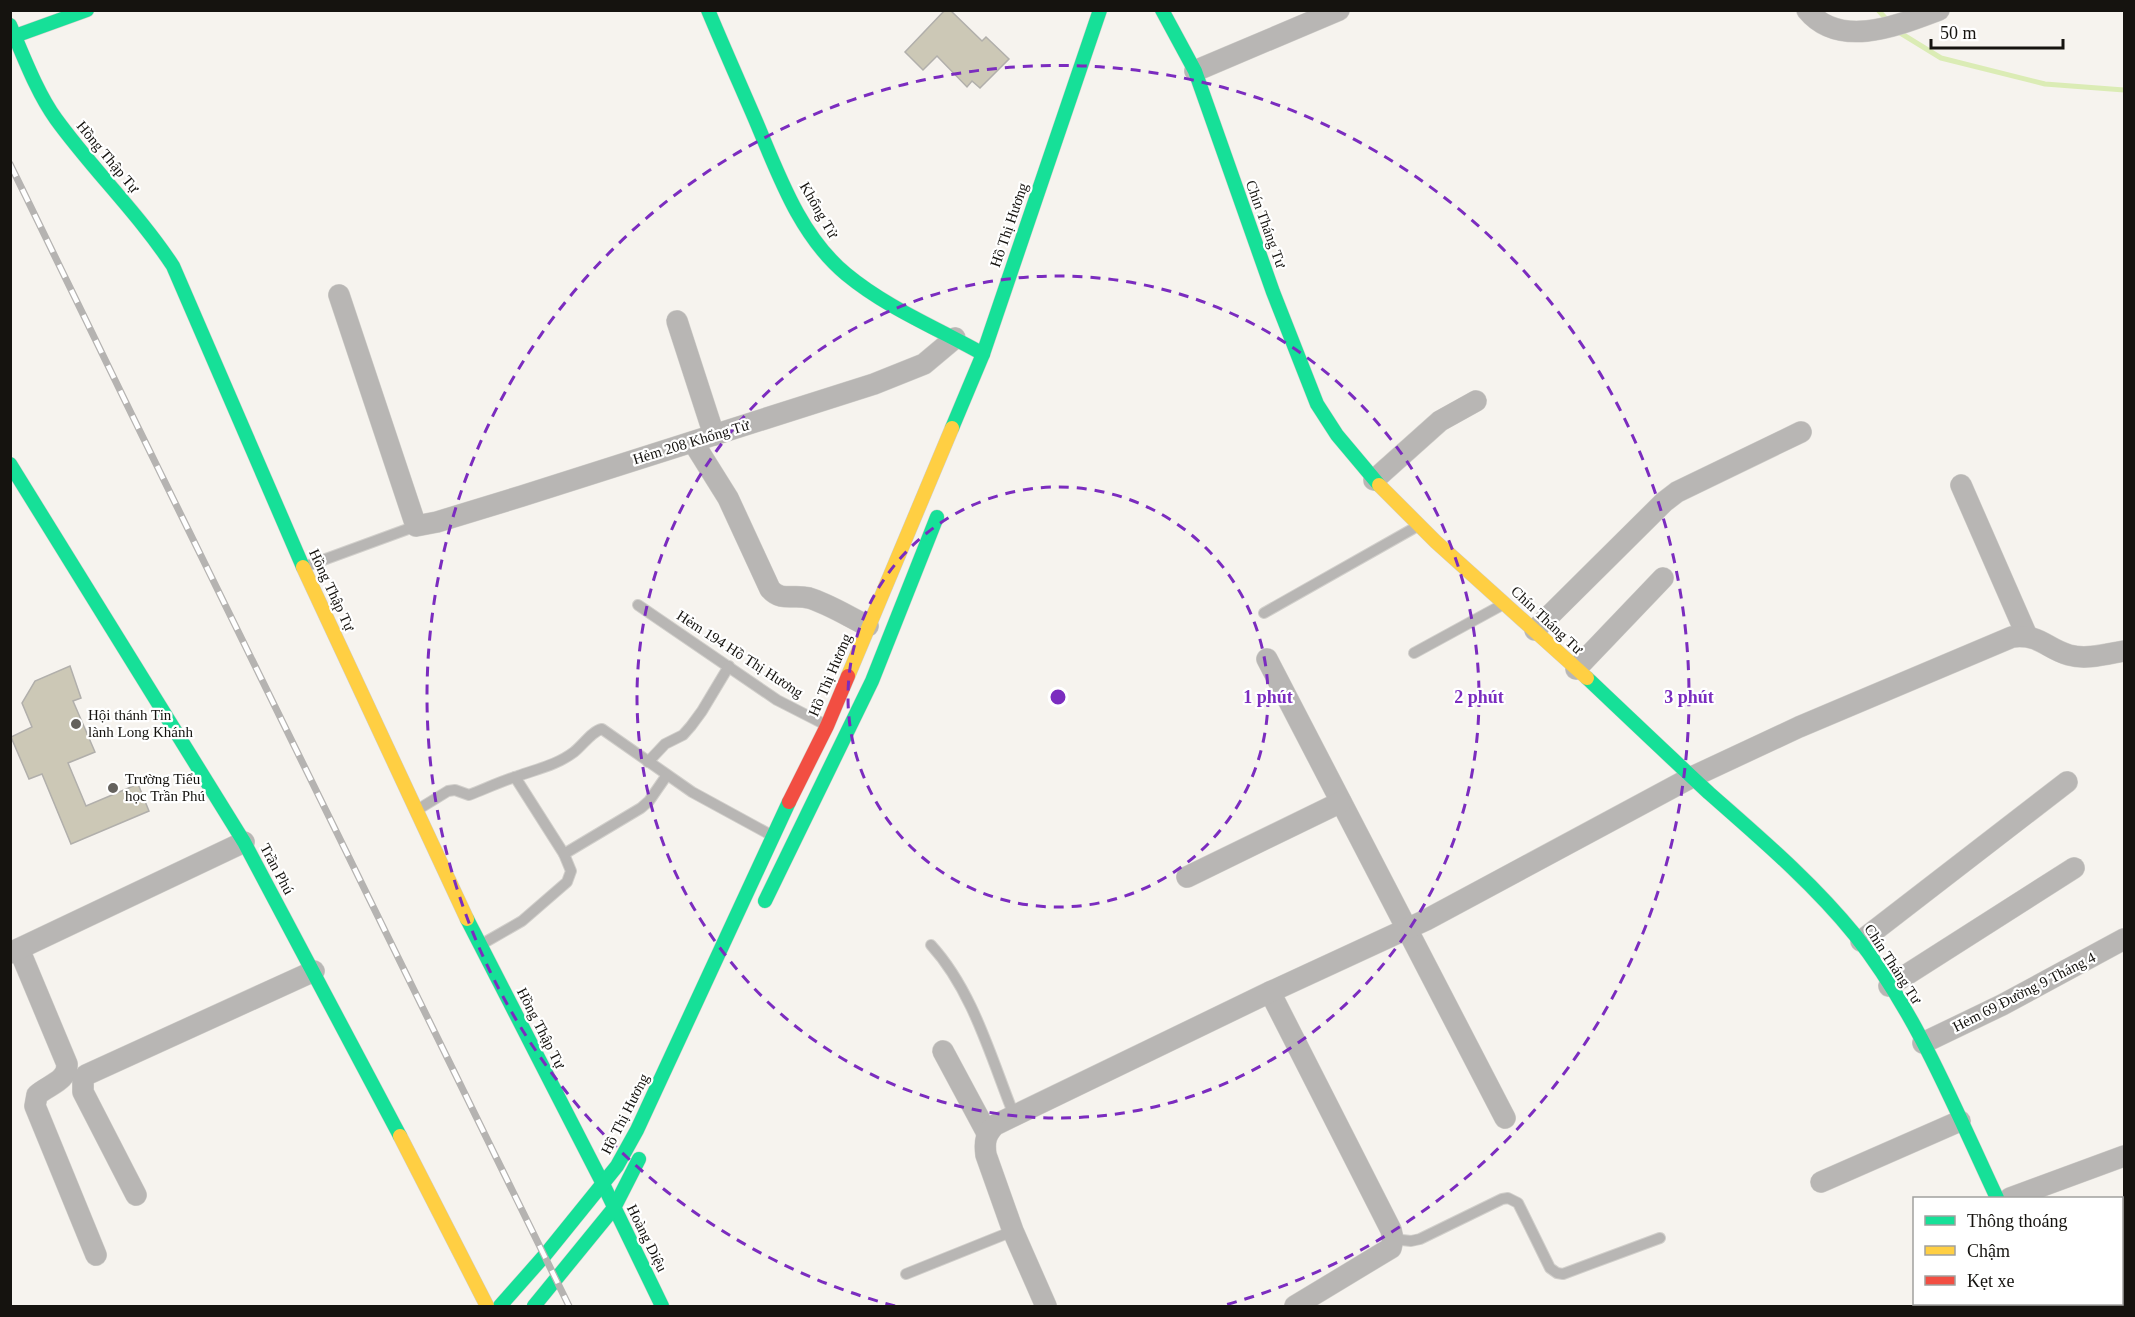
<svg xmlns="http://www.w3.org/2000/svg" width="2135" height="1317" font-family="'Times New Roman',serif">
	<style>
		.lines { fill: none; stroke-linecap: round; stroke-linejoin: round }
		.stream { stroke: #dbecb5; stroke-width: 5 }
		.building { fill: #ccc8b6; stroke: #b1afab; stroke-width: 1.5 }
		.lane-casing { stroke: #d1cfcb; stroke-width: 12 }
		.street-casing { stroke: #d1cfcb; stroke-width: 22 }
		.fast-casing { stroke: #d1cfcb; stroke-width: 15 }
		.slow-casing { stroke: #d1cfcb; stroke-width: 15 }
		.jam-casing { stroke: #d1cfcb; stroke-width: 15 }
		.lane { stroke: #b8b6b4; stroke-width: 10 }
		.street { stroke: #b8b6b4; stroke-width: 21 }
		.fast { stroke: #16e098; stroke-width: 14 }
		.slow { stroke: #ffcf43; stroke-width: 14 }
		.jam { stroke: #f24e42; stroke-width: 14 }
		.rail-casing { stroke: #b5b3b1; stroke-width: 7 }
		.rail { stroke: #fff; stroke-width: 4.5; stroke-dasharray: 14; stroke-linecap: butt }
		.ring { fill: none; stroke: #7b2cbf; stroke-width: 3; stroke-dasharray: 10 8 }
		.poi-dot { fill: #64615d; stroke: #fff; stroke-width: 2 }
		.labels { text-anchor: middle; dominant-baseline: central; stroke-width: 4.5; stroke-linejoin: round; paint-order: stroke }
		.street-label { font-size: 15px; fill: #15130f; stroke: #fff }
		.poi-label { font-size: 15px; fill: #15130f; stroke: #fff; text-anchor: start }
		.centre { fill: #7b2cbf; stroke: #fff; stroke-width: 3 }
		.ring-label { font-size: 18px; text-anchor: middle; font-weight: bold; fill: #7b2cbf; stroke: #fff; stroke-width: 4.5; stroke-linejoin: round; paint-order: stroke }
	</style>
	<rect width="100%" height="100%" fill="#f6f3ee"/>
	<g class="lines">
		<g class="stream">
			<path d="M1878 10 1889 22"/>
			<path d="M1897 31 1941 58 2045 84 2124 90"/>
		</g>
	</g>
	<g class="building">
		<path d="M945 10H950L982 41 986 37 1009 59 980 88 972 81 967 87 937 56 923 70 905 52Z"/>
		<path d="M70 666 81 698 73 701 95 752 68 763 86 806 138 784 149 811 71 844 42 774 29 779 11 737 32 727 22 703 35 681Z"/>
	</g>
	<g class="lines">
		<g class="lane-casing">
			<g id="lane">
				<path d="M304 567 416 526"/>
				<path d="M638 605 777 700 824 724"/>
				<path d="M1264 613 1416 527"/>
				<path d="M1414 653 1502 605"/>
				<path d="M648 762 665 744 683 735 691 726 702 711 729 666"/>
				<path d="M417 810 448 791 455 790 469 795C485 789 501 781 518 776 537 769 557 765 574 752 583 745 592 731 602 729L692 792 769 834"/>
				<path d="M564 854 641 808 649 801 667 775"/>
				<path d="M482 944 522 921 567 882 571 871 564 854 515 777"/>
				<path d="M931 945C973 991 991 1058 1014 1115"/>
				<path d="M1393 1239 1411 1241 1420 1239 1502 1199 1508 1198 1518 1203 1550 1268 1557 1273 1563 1274 1660 1238"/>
				<path d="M906 1274 1013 1231"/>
			</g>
		</g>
		<g class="street-casing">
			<g id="street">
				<path d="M1807 10C1840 50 1899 25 1939 10"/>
				<path d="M1195 71 1339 10"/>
				<path d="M339 295 416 526 437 522 522 496 874 384 924 364 955 338"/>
				<path d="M677 321 714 435"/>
				<path d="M693 442 728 498 770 589C781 602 794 594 809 598 829 604 849 617 868 626"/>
				<path d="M1374 480 1440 421 1476 401"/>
				<path d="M1961 485 2027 636"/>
				<path d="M1535 630 1664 502 1677 492 1801 432"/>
				<path d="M1267 659 1505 1118"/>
				<path d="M1576 669 1663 578"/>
				<path d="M1187 877 1341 802"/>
				<path d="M1861 941 2067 782"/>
				<path d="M19 949 67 1064C68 1081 48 1085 37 1095L35 1106 96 1255"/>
				<path d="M10 953 244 842"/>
				<path d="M1889 986 2074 868"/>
				<path d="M1270 992 1391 1230 1393 1239 1391 1248 1295 1306"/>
				<path d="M1923 1043 2002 1005 2124 939"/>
				<path d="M943 1051 987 1133"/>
				<path d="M1821 1182 1960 1121"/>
				<path d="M136 1195 83 1092V1081L86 1075 314 971"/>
				<path d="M2010 1198 2124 1156"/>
				<path d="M1046 1306 1013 1231 986 1155C984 1141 986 1134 995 1125L1270 992 1426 920 1692 777 1799 727 2012 637C2041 634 2045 648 2069 655 2086 660 2107 654 2124 651"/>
				<path d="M1968 1306 1975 1304"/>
			</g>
		</g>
		<g class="fast-casing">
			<g id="fast">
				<path d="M708 10C723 46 739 82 755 119 778 173 799 235 846 274 887 308 937 328 983 354"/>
				<path d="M1162 10 1195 71 1273 292 1317 404 1337 435 1379 485"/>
				<path d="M10 25C23 55 37 93 56 119 93 170 139 214 173 266L303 567"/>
				<path d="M15 36 87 10"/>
				<path d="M952 428 983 354 1100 10"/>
				<path d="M10 464 244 842 400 1136"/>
				<path d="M1587 678C1627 716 1668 755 1709 793 1760 838 1812 882 1855 935 1917 1013 1955 1109 1997 1198"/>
				<path d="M765 901 872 681 937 517"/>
				<path d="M467 919 603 1184 662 1306"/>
				<path d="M500 1306 545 1255 617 1166 637 1130 789 802"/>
				<path d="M534 1306 614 1208 639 1159"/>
			</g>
		</g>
		<g class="slow-casing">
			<g id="slow">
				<path d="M1379 485 1436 542 1587 678"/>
				<path d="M303 567 467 919"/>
				<path d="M848 676 952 428"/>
				<path d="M400 1136 487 1306"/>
				<path d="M2049 1304 2051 1306"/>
			</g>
		</g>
		<g class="jam-casing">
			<path id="jam" d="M789 802 827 726 848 676"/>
		</g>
		<use href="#lane" class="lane"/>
		<use href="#street" class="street"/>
		<use href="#fast" class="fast"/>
		<use href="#slow" class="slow"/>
		<use href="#jam" class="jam"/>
		<g class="rail-casing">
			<path id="rail" d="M10 164 132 415 569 1306"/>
		</g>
		<use href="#rail" class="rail"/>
	</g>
	<g class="ring">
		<circle cx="1058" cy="697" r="210"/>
		<circle cx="1058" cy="697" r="421"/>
		<path d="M895 1306A631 631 0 1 1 1221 1306"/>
	</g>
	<g class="poi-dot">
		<circle cx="76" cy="724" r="6"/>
		<circle cx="113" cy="788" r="6"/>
	</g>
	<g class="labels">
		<g class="street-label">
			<text transform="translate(108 157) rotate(50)">Hồng Thập Tự</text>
			<text transform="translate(819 210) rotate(60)">Khổng Tử</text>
			<text transform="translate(1266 224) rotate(70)">Chín Tháng Tư</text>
			<text transform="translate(1009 225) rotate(-71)">Hồ Thị Hương</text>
			<text transform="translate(691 442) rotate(-17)">Hẻm 208 Khổng Tử</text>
			<text transform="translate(332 590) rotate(65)">Hồng Thập Tự</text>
			<text transform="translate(1547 620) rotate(43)">Chín Tháng Tư</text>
			<text transform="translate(740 654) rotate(33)">Hẻm 194 Hồ Thị Hương</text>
			<text transform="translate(830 675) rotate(-67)">Hồ Thị Hương</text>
			<text transform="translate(277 869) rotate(62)">Trần Phú</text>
			<text transform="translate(1893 964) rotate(57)">Chín Tháng Tư</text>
			<text transform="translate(2024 992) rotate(-27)">Hẻm 69 Đường 9 Tháng 4</text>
			<text transform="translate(541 1028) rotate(63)">Hồng Thập Tự</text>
			<text transform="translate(625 1114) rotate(-63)">Hồ Thị Hương</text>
			<text transform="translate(647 1238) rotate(64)">Hoàng Diệu</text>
		</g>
		<g class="poi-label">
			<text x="88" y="715">Hội thánh Tin<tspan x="88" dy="17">lành Long Khánh</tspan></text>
			<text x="125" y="779">Trường Tiểu<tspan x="125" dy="17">học Trần Phú</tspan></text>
		</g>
	</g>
	<circle cx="1058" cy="697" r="9" class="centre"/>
	<g class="ring-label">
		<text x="1268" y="703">1 phút</text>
		<text x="1479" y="703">2 phút</text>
		<text x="1689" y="703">3 phút</text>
	</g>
	<rect width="2135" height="1317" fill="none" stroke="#15130f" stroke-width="24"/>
	<rect x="1913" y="1197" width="210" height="108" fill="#ffffff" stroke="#a1a19f" stroke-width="1.5"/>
	<rect x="1925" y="1216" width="30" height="9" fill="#16e098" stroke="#a1a19f" stroke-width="1.5"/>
	<text x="1967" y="1227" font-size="18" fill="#15130f">Thông thoáng</text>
	<rect x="1925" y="1246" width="30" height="9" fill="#ffcf43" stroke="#a1a19f" stroke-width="1.5"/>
	<text x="1967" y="1257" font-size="18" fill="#15130f">Chậm</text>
	<rect x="1925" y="1276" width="30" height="9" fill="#f24e42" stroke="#a1a19f" stroke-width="1.5"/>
	<text x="1967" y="1287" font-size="18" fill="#15130f">Kẹt xe</text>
	<path d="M1931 39v9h132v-9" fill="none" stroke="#15130f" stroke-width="3"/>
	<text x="1940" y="39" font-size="18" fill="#15130f" stroke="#ffffff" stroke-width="4.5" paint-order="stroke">50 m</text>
</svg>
